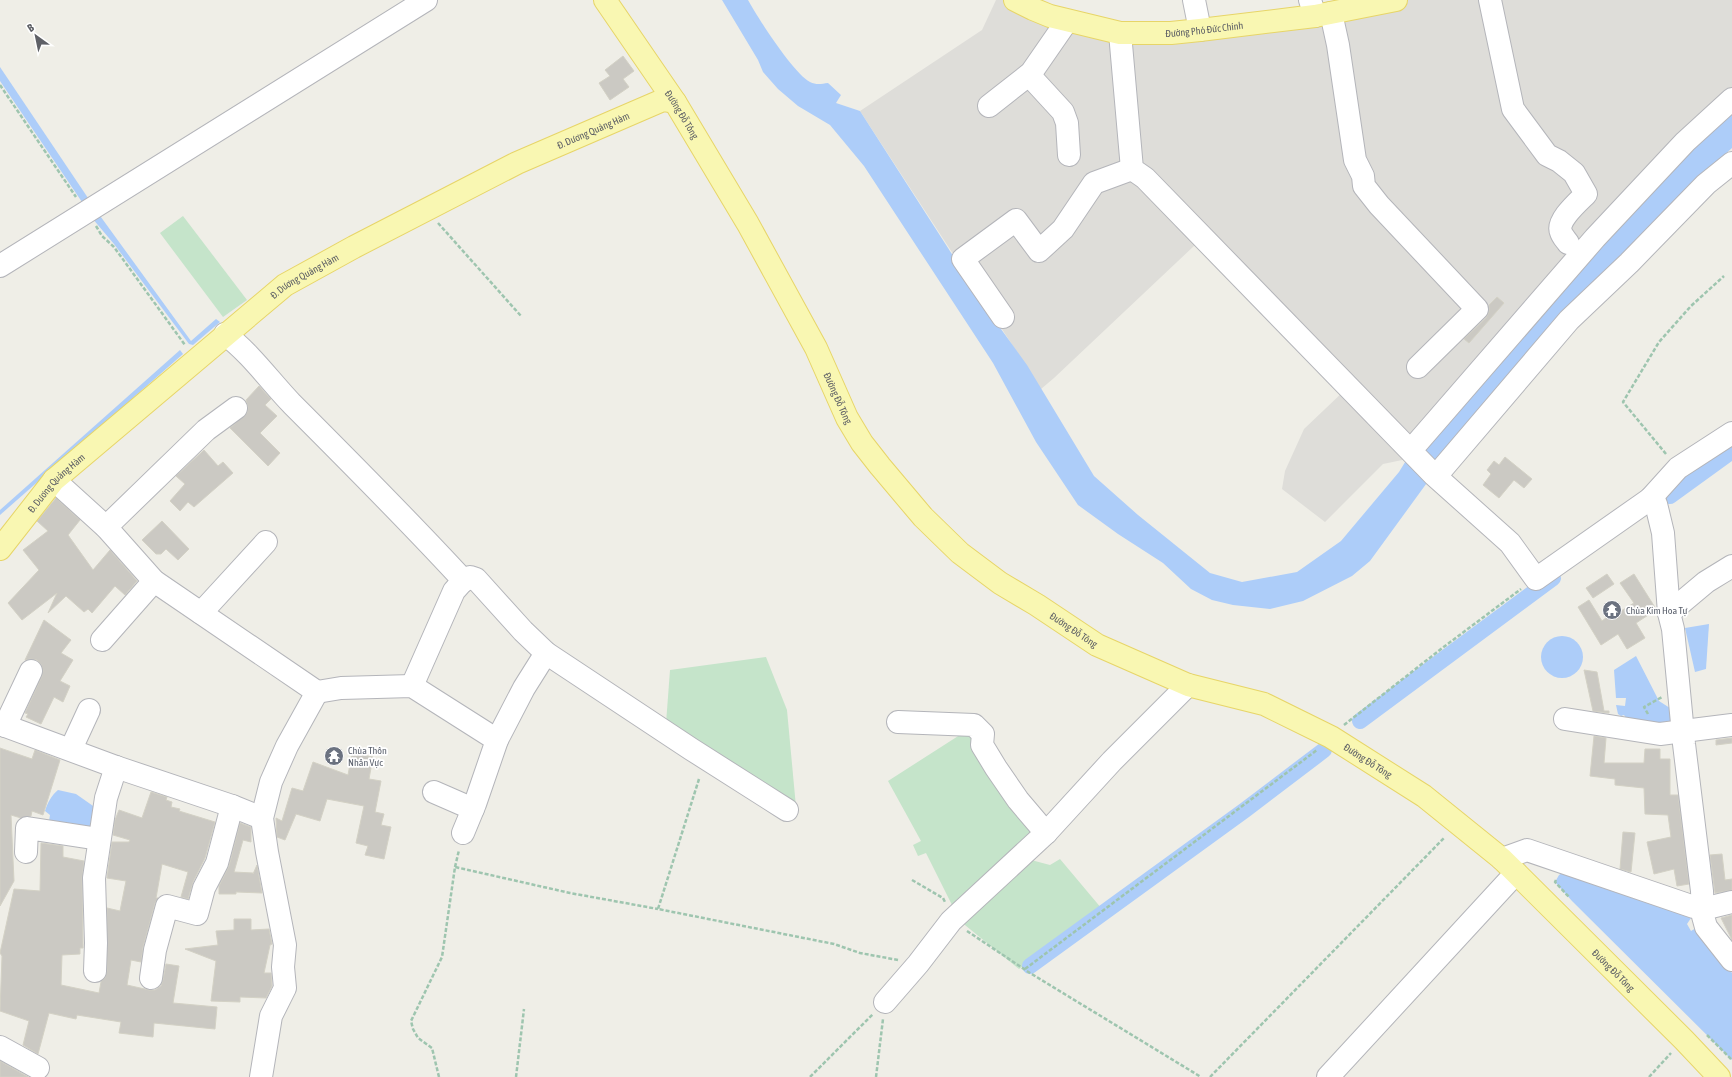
<svg xmlns="http://www.w3.org/2000/svg" width="1732" height="1077" font-family="'Asap Condensed',sans-serif">
	<style>
		.industrial { fill: #deddd9 }
		.green { fill: #c5e4ca }
		.water { fill: #adcdf9 }
		.lines { fill: none; stroke-linecap: round; stroke-linejoin: round }
		.canal { stroke: #adcdf9; stroke-width: 16 }
		.building { fill: #cbc9c3; stroke: #d3d1c5 }
		.minor-casing { stroke: #b4b5ba; stroke-width: 24 }
		.major-casing { stroke: #e7d568; stroke-width: 24 }
		.path { stroke: #9ec5af; stroke-width: 2.5; stroke-dasharray: 4 2; stroke-linecap: butt }
		.minor { stroke: #fff; stroke-width: 22 }
		.major { stroke: #f9f7b2; stroke-width: 22 }
		.labels { text-anchor: middle; dominant-baseline: central; stroke-width: 3.5; stroke-linejoin: round; paint-order: stroke }
		.street-label { font-size: 10px; fill: #5e6066; stroke: #fff }
		.worship-label { font-size: 10px; fill: #5b616d; stroke: #fff; text-anchor: start }
	</style>
	<rect width="100%" height="100%" fill="#efeee7"/>
	<path class="industrial" d="M996 0H1015L1105 31 1396 0H1732V106L1407 459 1383 464 1325 522 1282 489 1285 471 1304 429 1345 390 1195 245 1054 378 1041 389 860 111 982 30Z"/>
	<g class="green">
		<path d="M183 216 247 300 223 317 160 233Z"/>
		<path d="M766 657 787 710 796 807 665 737 670 670Z"/>
		<path d="M966 731 1035 833 1009 854 1050 865 1060 859 1102 909 1019 969 960 921 926 853 918 856 913 845 921 841 888 781Z"/>
	</g>
	<g class="water">
		<path d="M722 0H748C758 18 793 73 810 82 816 85 821 84 828 83L841 95 836 103 860 111 993 318 1027 365 1094 476 1138 515 1210 573 1242 582 1297 572 1341 541 1399 472 1407 459 1523 325 1732 106V148L1703 174 1429 480 1370 561 1352 576 1303 601 1270 609 1233 605 1212 600 1191 589 1163 563 1118 534 1078 505 1036 442 993 363 864 166 830 125 798 106 778 89 763 72 758 60Z"/>
		<path d="M0 67 88 198 82 202 0 81Z"/>
		<path d="M98 213 191 341 216 319 220 322 193 345 189 344 114 244 92 218Z"/>
		<path d="M180 350 183 354 0 515V510Z"/>
		<path d="M1709 624 1706 669 1695 672 1685 628Z"/>
		<circle cx="1562" cy="657" r="21"/>
		<path d="M1636 656 1659 701 1673 710V730L1626 718 1624 715 1621 716 1618 714 1616 705 1625 706 1626 698H1616L1614 670Z"/>
		<path d="M58 790 76 794 96 808 93 828 49 821 50 815 45 811C48 802 51 796 58 790Z"/>
		<path d="M1568 869 1685 910 1691 918 1687 924 1691 931 1696 928 1732 973V1060L1572 901 1555 882 1559 875Z"/>
	</g>
	<g class="lines">
		<g class="canal">
			<path d="M1670 496 1732 451"/>
			<path d="M1360 721 1553 578"/>
			<path d="M1030 966 1245 810 1324 750"/>
		</g>
	</g>
	<g class="building">
		<path d="M623 56 634 71 623 79 629 87 610 100 599 83 610 76 605 70Z"/>
		<path d="M1497 297 1504 303 1469 343 1464 339 1486 318 1489 312V305Z"/>
		<path d="M259 386 271 399 265 405 277 416 260 433 280 453 268 466 230 428 247 413 248 407 246 400Z"/>
		<path d="M204 450 218 466 223 462 233 473 194 507 188 502 180 511 170 501 185 484 176 476Z"/>
		<path d="M1505 457 1532 479 1524 488 1514 480 1499 498 1483 485 1491 474 1487 470 1494 461 1499 465Z"/>
		<path d="M56 498 80 520 68 535 93 570 110 550 137 581 125 595 115 586 92 613 88 609 84 612 66 596 48 613 57 593 22 620 8 603 39 570 23 550 48 531 37 521Z"/>
		<path d="M162 521 189 549 178 560 166 549 161 554H156L142 540Z"/>
		<path d="M1607 574 1614 584 1593 598 1586 588Z"/>
		<path d="M1634 574 1656 609V610L1636 623 1645 638 1627 649 1618 634 1601 645 1578 607 1589 600 1602 621 1607 617 1608 619 1634 603 1620 583Z"/>
		<path d="M44 620 71 640 61 653 73 660 60 681 70 686 63 702 54 697 41 724 26 717 28 714 25 713 42 676 43 670 41 664 37 660 30 659 25 660Z"/>
		<path d="M1584 670 1597 672 1604 711H1609V713L1593 711Z"/>
		<path d="M1594 736 1606 738 1604 763H1644L1645 749H1660V759H1670V795H1678L1689 884 1677 886 1674 869 1654 874 1647 842 1671 837 1668 815 1645 814 1644 788 1615 785V779L1590 776Z"/>
		<path d="M1732 738V743L1716 745V740Z"/>
		<path d="M0 748 32 759 35 750 60 760 43 815 32 811 31 816 21 818 11 815 14 881 0 906Z"/>
		<path d="M352 753 373 757 369 779 381 781 375 812 384 814 381 825 391 827 384 859 365 855 368 846 356 843 364 806 327 799 320 821 296 814 285 840 277 837 276 818 282 821 292 788 303 791 313 762 348 775Z"/>
		<path d="M151 792 167 797 166 800 172 802 171 807 180 809 179 811 215 822 205 858 193 882 188 899 181 897 188 872 162 864 156 898H158L155 903 143 947 141 962 131 960 127 985 149 990H155L161 986 163 980 166 964 179 966 173 1003 217 1007 215 1029 154 1023 153 1037 119 1033 121 1022 77 1015 76 1019 49 1013 38 1054 23 1045 29 1021 0 1011 2 956 0 953 14 889 40 891 41 843 63 846V857L84 861 82 878 83 948H80V954L62 955 61 985 99 993 101 982 105 978 107 971V908L120 911 126 881 107 878 112 842H129L130 840 113 835 115 820 119 810 142 818Z"/>
		<path d="M240 823 251 827V842L243 840 234 872 253 873V874L257 865 262 893 236 892V894H219V886L229 866Z"/>
		<path d="M1623 832 1635 833 1631 872 1620 869Z"/>
		<path d="M1722 854 1725 880 1732 879V890L1715 893 1710 855Z"/>
		<path d="M1732 915V940L1721 918Z"/>
		<path d="M234 919H251V930L269 929 272 944 270 945 264 973H271L272 986 266 998 240 997V1002L211 1001 216 961 185 949 218 945 216 931 234 930Z"/>
		<path d="M0 1061 28 1077H0Z"/>
	</g>
	<g class="lines">
		<g class="minor-casing">
			<g id="minor">
				<path d="M1194 0 1200 30"/>
				<path d="M1310 0 1315 16"/>
				<path d="M1490 0 1513 109 1547 155 1559 161 1574 173 1586 194C1578 202 1556 221 1561 232 1562 236 1566 240 1568 243"/>
				<path d="M1331 13 1338 45 1355 160 1363 176 1364 186 1379 205 1477 309 1418 367"/>
				<path d="M1120 33 1132 169 1145 178 1434 475 1510 543 1536 579 1650 499 1678 468 1732 433"/>
				<path d="M1029 75 1063 112 1067 123 1069 155"/>
				<path d="M989 106 1031 73 1067 21"/>
				<path d="M0 266 426 0"/>
				<path d="M1003 317 963 259 1016 220 1039 251 1063 229 1094 183 1132 169"/>
				<path d="M225 334C251 354 270 381 292 404 350 462 408 520 464 581"/>
				<path d="M1418 442 1595 238 1685 142 1732 99"/>
				<path d="M1436 476 1569 320 1629 263 1706 184 1732 163"/>
				<path d="M54 480 106 527 154 581 317 692 341 688 412 686 497 740 475 804 463 833"/>
				<path d="M1650 499 1656 504 1663 533 1669 613"/>
				<path d="M106 527 206 430 236 408"/>
				<path d="M1732 566 1706 582 1669 613 1673 629 1684 744 1702 891 1703 916 1706 927 1732 960"/>
				<path d="M201 613 266 542"/>
				<path d="M102 640 154 581"/>
				<path d="M412 686 454 591 462 582 470 577 476 579 523 631 546 653 691 749 787 810"/>
				<path d="M1565 719 1660 734 1732 725"/>
				<path d="M898 722 974 725 983 734 982 745 996 768 1018 800 1046 833"/>
				<path d="M0 724 116 767 232 806 262 818"/>
				<path d="M5 726 31 671"/>
				<path d="M497 740 524 688 546 653"/>
				<path d="M71 749 89 710"/>
				<path d="M434 792 473 809"/>
				<path d="M26 852 27 828 99 839"/>
				<path d="M1502 859 1527 850 1694 907 1707 908 1732 902"/>
				<path d="M95 971 96 943 94 878 106 798 116 767"/>
				<path d="M151 978 155 950 167 906 197 914 204 888 217 863 232 806"/>
				<path d="M885 1002 918 964 951 921 1046 833 1112 761 1188 685"/>
				<path d="M0 1047 38 1068"/>
				<path d="M261 1077 271 1016 285 988 283 967 285 945 267 852 262 818 271 782 287 746 317 692"/>
				<path d="M1328 1077 1516 873"/>
			</g>
		</g>
		<g class="major-casing">
			<g id="major">
				<path id="s1" d="M605 0 675 102 748 224 816 348 847 418 862 443 880 466 923 517 960 553 1000 583 1037 605 1097 645 1188 685 1264 704 1331 737 1424 796 1502 859 1684 1040 1719 1077"/>
				<path id="s2" d="M1015 0 1033 9 1050 16 1120 33H1171L1200 30 1315 16 1396 0"/>
				<path id="s3" d="M0 549 54 480 285 285 354 247 517 163 663 100 675 102"/>
			</g>
		</g>
		<g class="path">
			<path d="M0 85 76 197"/>
			<path d="M438 223 521 316"/>
			<path d="M96 226 102 236 114 247 185 345"/>
			<path d="M1666 454 1623 402 1659 342 1691 306 1724 276"/>
			<path d="M1648 714 1644 707 1662 697"/>
			<path d="M1344 725 1441 649 1521 589"/>
			<path d="M699 779 658 909 834 944 860 953 898 960"/>
			<path d="M455 867 459 850"/>
			<path d="M912 880 943 898 945 902"/>
			<path d="M1556 880 1555 882 1569 897"/>
			<path d="M967 931 1030 973 1201 1077"/>
			<path d="M1025 969 1317 750"/>
			<path d="M1707 1035 1732 1060"/>
			<path d="M439 1077 432 1048 418 1038 413 1029 411 1021 442 957 455 867 570 893 658 909"/>
			<path d="M516 1077 524 1009"/>
			<path d="M810 1077 873 1014"/>
			<path d="M876 1077 883 1019"/>
			<path d="M1210 1077 1445 837"/>
			<path d="M1649 1077 1671 1053"/>
		</g>
		<use href="#minor" class="minor"/>
		<use href="#major" class="major"/>
	</g>
	<defs>
		<g id="temple-disc" transform="scale(1)"><circle r="9.5" fill="#6b7280" stroke="#fff"/><path d="M0-6L5-2H3V0L6.5 2.5H4V6H1.5V3h-3V6H-4V2.5H-6.5L-3 0V-2H-5Z" fill="#fff"/></g>
	</defs>
	<g fill-rule="evenodd">
		<use href="#temple-disc" x="1612" y="610"/>
		<use href="#temple-disc" x="334" y="756"/>
	</g>
	<g class="labels">
		<g class="street-label">
			<text stroke="none"><textPath href="#s2" startOffset="195">Đường Phó Đức Chính</textPath></text>
			<text stroke="none"><textPath href="#s1" startOffset="138">Đường Đỗ Tông</textPath></text>
			<text stroke="none"><textPath href="#s3" startOffset="735">Đ. Dương Quảng Hàm</textPath></text>
			<text stroke="none"><textPath href="#s3" startOffset="411">Đ. Dương Quảng Hàm</textPath></text>
			<text stroke="none"><textPath href="#s1" startOffset="462">Đường Đỗ Tông</textPath></text>
			<text stroke="none"><textPath href="#s3" startOffset="87">Đ. Dương Quảng Hàm</textPath></text>
			<text stroke="none"><textPath href="#s1" startOffset="798">Đường Đỗ Tông</textPath></text>
			<text stroke="none"><textPath href="#s1" startOffset="1122">Đường Đỗ Tông</textPath></text>
			<text stroke="none"><textPath href="#s1" startOffset="1446">Đường Đỗ Tông</textPath></text>
		</g>
		<g class="worship-label">
			<text x="1626" y="610">Chùa Kim Hoa Tự</text>
			<text x="348" y="750">Chùa Thôn<tspan x="348" dy="12">Nhân Vực</tspan></text>
		</g>
	</g>
	<g transform="translate(36 36) rotate(327)" stroke="#ffffff" stroke-width="3" paint-order="stroke">
	<path d="M0-3L7 15L0 10L-7 15Z" fill="#5e6066"/>
	<text y="-6" font-size="11" font-weight="bold" text-anchor="middle" fill="#5e6066">B</text>
	</g>
</svg>
